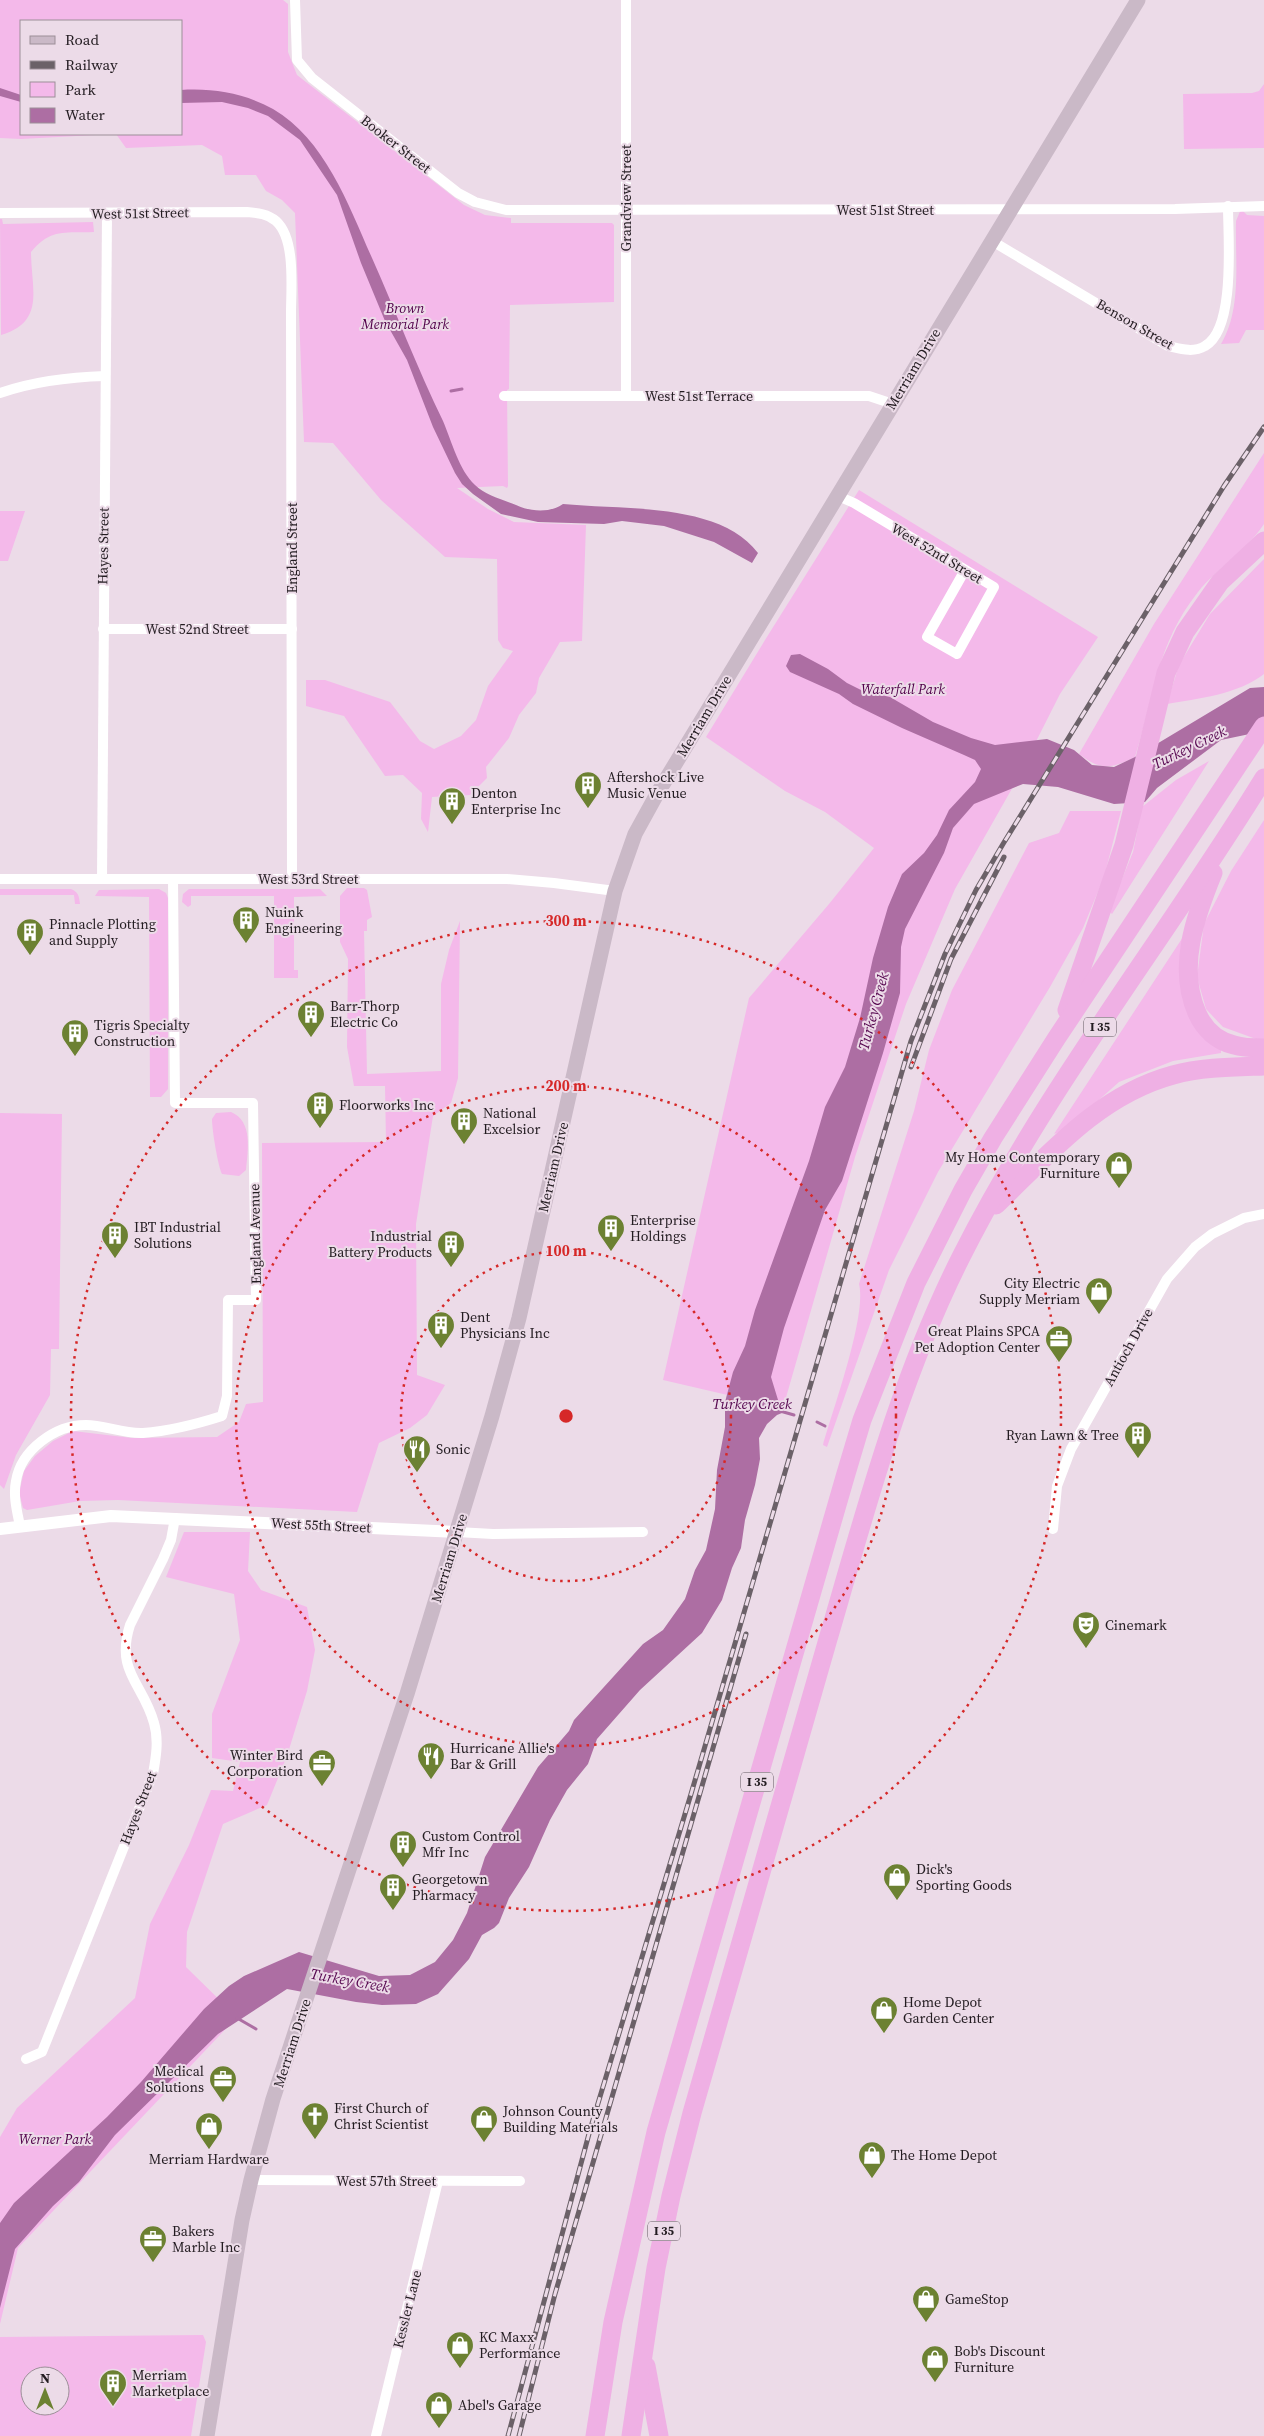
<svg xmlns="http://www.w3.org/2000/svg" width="1264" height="2436" font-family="'Source Serif 4',serif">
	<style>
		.green { fill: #f4b9ea; fill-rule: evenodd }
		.water { fill: #ad6ea3 }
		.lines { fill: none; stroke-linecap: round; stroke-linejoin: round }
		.stream { stroke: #ad6ea3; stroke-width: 3 }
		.minor { stroke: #fff; stroke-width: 10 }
		.tertiary { stroke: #fff; stroke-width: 12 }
		.secondary { stroke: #cab9c7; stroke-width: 15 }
		.motorway { stroke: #efb0e4; stroke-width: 19 }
		.rail-casing { stroke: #6b6168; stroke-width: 5 }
		.rail { stroke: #ecdbe8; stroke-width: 3; stroke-dasharray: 9; stroke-linecap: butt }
		.ring { fill: none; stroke: #d62828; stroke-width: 2.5; stroke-dasharray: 2.5 5 }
		.labels { text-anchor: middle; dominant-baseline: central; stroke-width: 4; stroke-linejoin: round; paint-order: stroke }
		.shield { fill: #ecdbe8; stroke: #5f555d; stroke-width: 1 }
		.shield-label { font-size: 12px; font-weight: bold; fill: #231c21 }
		.street-label { font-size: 14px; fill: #231c21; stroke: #ecdbe8 }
		.park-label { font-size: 14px; font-style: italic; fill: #51004a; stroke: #ecdbe8 }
		.poi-label { font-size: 14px; fill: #231c21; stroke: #ecdbe8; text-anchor: start }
		.water-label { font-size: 15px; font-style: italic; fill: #56064f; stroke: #ecdbe8 }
		.centre { fill: #d62828; stroke: #ecdbe8; stroke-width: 2.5 }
		.ring-label { font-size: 15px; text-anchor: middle; font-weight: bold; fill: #d62828; stroke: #ecdbe8; stroke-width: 4; stroke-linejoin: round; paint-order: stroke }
	</style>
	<rect width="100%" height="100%" fill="#ecdbe8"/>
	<g class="green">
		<path d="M0 0H283L288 4V52L297 75 464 205 485 215 511 218V223H612L614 225V302L510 305 509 389 507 390 508 486 507 488 503 486 457 488 488 509 514 522 586 525 582 641 560 642 539 678 536 693 519 715 509 738 486 767 487 778 470 795 432 797 428 832 421 819 422 793 403 775 385 776 344 716 306 706V680H325L390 702 420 741 434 749 461 736 476 720 488 686 513 651 503 648 498 640 497 559 445 557 381 500 333 443 304 442 295 213 282 200 266 191 256 175H225L222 156 202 145 126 148 116 134H181V21H21V134H114L21 139 0 138Z"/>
		<path d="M1264 84V148L1184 149 1183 94 1252 93 1259 91Z"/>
		<path d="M1241 209 1247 215 1264 216V330H1246L1239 343 1221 344C1242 309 1235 261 1236 221Z"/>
		<path d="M0 219H2L3 224 93 222 94 232C66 233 50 228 31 252 31 288 46 322 1 335Z"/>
		<path d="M1264 453V524C1248 549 1217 568 1198 592 1156 645 1154 697 1135 757 1111 769 1101 771 1079 754L1154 624Z"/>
		<path d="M859 490 1098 637 1060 694 1014 785 955 889 906 1004 855 1157 783 1408 663 1380 749 998 829 904 874 848 825 812 785 791 706 737 765 640Z"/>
		<path d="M0 511H25L8 561H0Z"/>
		<path d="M1264 559V674C1239 694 1197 699 1167 704L1179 665 1210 614Z"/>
		<path d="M1209 761 1112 914 1109 911 1133 852 1142 807 1176 780Z"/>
		<path d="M1070 811H1121L1104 877 1083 928 1050 987 938 1172 889 1270 827 1447 823 1445C833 1409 867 1316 859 1284L914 1111 929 1050 952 990 1029 843 1059 833Z"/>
		<path d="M1264 820V1039H1256L1223 1027 1206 1009 1197 977 1204 924 1231 871Z"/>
		<path d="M347 888H364L367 890 372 917 367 920V931H364L367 1074 441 1071V984L449 950 460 921 458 1078 451 1103 433 1116 416 1224 417 1375 445 1385 427 1415 410 1428 379 1443 357 1512 118 1500 80 1501 27 1510 23 1508 19 1493 24 1471 35 1456 53 1441 73 1431 132 1438 217 1437 239 1422 246 1404 263 1402 262 1143 386 1142 385 1086H354L347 1047 348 959 340 942V896Z"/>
		<path d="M0 889H71C79 892 79 897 80 904H75L74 895H0Z"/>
		<path d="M159 889 166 893 168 898V1089L161 1097H150L149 897 95 896 99 890Z"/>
		<path d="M189 889H320L327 896 294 897V970H298V978H274V896H191V905L188 907 182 902 183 894Z"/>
		<path d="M1183 937 1181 975 1183 1001 1203 1037 1221 1048V1053L1173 1061 1119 1082 1065 1130 1054 1134Z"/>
		<path d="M231 1112C253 1121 248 1150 246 1170L239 1176 222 1174C218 1166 212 1130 212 1119L216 1113Z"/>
		<path d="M0 1113 62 1114 59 1349H51L50 1395 16 1455 4 1489 0 1485Z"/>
		<path d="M184 1532H250L248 1571 261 1590 307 1607 315 1650 307 1691 287 1756 267 1805 223 1824 187 1932 186 1967 237 2017 18 2248 0 2324V2137L17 2108 135 1998 150 1924 189 1845 211 1790 233 1791 240 1762 212 1758V1714L240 1640 234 1594 166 1577Z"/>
		<path d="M203 2335 206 2342 191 2436H0V2337ZM30 2376H60V2406H30Z"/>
	</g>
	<g class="water">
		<path d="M0 88 21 95V102L0 96Z"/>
		<path d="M181 90C213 88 244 93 273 109 325 139 349 206 372 258 396 312 417 368 443 421 452 442 459 470 475 485 485 495 504 500 516 505 531 512 550 513 563 504 622 510 720 502 758 553L752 563 714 542 664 526 622 521 604 524 538 522 501 514 473 494 462 484 455 473 433 427 407 360 385 321 361 263 337 195 300 140 268 116 248 108 222 102 181 103Z"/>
		<path d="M800 654 828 669 847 683 863 691 890 697 933 722 971 738 995 745 1047 739 1074 750 1092 765 1114 767 1135 757 1250 688 1264 687V731L1221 740 1157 788 1145 802 1114 804 1058 787 1023 784 974 804 953 828 944 853 905 929 901 947 900 993 883 1053 842 1181 825 1210 784 1328 771 1377 782 1413 777 1415 767 1424 759 1438 760 1459 755 1485 745 1520 741 1548 732 1568 722 1600 702 1633 640 1690 597 1739 588 1764 567 1790 550 1820 529 1867 509 1898 499 1923 494 1928 482 1935 469 1959 438 1994 416 2004 382 2005 356 2002 287 1989 218 2034 115 2135 79 2182 53 2206 15 2249 0 2308V2223L14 2203 107 2117 141 2082 204 2009 229 1986 244 1976 299 1952 379 1976 410 1975 435 1962 453 1940 467 1913 485 1857 538 1767 569 1731 574 1720 643 1644 663 1630 685 1599 695 1570 706 1550 715 1509 717 1470 725 1427V1402L733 1372 745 1346 755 1310 809 1161 825 1107 845 1067 860 1018 873 958 888 907 902 874 924 853 937 835 949 810 975 782 981 769 975 760 964 755 902 728 853 704 839 694 790 672 786 666 791 655Z"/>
	</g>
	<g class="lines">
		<g class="stream">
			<path d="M451 391 462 389"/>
			<path d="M780 1411 794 1415"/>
			<path d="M817 1422 825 1426"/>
			<path d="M237 2018 256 2029"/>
		</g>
		<g class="minor">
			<path d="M295 0 297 60 312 78 458 193 475 202 506 210 1175 209 1264 206"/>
			<path d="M0 213 247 212C258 213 268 214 276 221 296 239 291 288 291 313L292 878"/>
			<path d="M992 241 1168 346C1181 349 1193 353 1205 346 1236 329 1228 237 1228 206"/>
			<path d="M0 393C35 381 69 377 105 376"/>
			<path d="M504 396H869L893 404"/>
			<path d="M626 396V0"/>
			<path d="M838 496 854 503 994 587 957 654 927 637 965 570"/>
			<path d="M103 629H292"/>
			<path d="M0 879H507L554 883 615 891"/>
			<path d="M102 879 107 214"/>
			<path d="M20 1526C17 1511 13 1496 16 1481 21 1450 55 1425 86 1425 104 1425 124 1434 143 1433 169 1431 197 1424 222 1416L227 1396 228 1300H256L253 1103H175L173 879"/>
			<path d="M1053 1529 1057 1486 1071 1449 1167 1279 1195 1247 1212 1234 1244 1218 1264 1214"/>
			<path d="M457 1532 493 1534 643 1532"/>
			<path d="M26 2059 42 2052 153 1774C156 1757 159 1740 154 1723 143 1683 115 1672 130 1625L163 1559 171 1540 175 1518"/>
			<path d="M251 2180 520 2181"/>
			<path d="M376 2436 438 2181"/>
		</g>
		<path class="tertiary" d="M0 1529 111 1516 457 1532"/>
		<path class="secondary" d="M207 2436 242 2220 251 2180 273 2099 407 1694 492 1416 519 1318 615 891 635 834 657 794 1138 0"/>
		<g class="motorway">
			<path d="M1213 873C1195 917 1177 967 1197 1013 1204 1029 1217 1041 1234 1045 1243 1048 1254 1048 1264 1048"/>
			<path d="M1067 1010 1124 845 1166 673 1185 632 1220 582 1264 541"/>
			<path d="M996 1205C1049 1154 1099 1095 1173 1075 1202 1067 1234 1067 1264 1066"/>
			<path d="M646 2366 659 2436"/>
			<path d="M595 2436 613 2322 656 2132 845 1477 862 1420 916 1283 963 1190 993 1138 1056 1039 1264 726"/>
			<path d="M631 2436 656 2268 671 2196 692 2113C737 1955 783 1797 828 1639 866 1509 900 1378 961 1257 1046 1088 1165 939 1264 778"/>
		</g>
		<g class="rail-casing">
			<g id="rail">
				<path d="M911 1067 951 959 1004 857"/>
				<path d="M508 2436 590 2130 691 1794 911 1041 945 954 976 890 1003 844 1224 486 1264 427"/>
				<path d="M519 2436 555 2294 746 1634"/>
			</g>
		</g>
		<use href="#rail" class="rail"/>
	</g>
	<g class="ring">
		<circle cx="566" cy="1416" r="165"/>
		<circle cx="566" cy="1416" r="330"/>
		<circle cx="566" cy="1416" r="495"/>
	</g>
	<defs>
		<g id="building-pin" transform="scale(1.4375)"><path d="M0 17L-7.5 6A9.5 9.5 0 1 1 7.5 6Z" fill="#6c8132" stroke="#ecdbe8"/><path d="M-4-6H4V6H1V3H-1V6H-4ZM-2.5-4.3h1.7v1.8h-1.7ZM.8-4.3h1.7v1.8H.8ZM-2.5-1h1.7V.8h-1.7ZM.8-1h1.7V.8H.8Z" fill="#fff"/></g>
		<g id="shop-pin" transform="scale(1.4375)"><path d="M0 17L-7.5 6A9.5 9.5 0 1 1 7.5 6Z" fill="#6c8132" stroke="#ecdbe8"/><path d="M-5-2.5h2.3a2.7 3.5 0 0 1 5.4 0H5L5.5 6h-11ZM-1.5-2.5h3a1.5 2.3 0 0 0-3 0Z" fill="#fff"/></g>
		<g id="office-pin" transform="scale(1.4375)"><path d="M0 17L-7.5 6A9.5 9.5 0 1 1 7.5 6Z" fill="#6c8132" stroke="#ecdbe8"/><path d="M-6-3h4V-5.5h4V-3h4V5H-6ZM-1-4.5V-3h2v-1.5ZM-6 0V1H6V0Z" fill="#fff"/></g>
		<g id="restaurant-pin" transform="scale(1.4375)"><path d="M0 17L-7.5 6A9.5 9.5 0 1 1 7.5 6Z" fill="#6c8132" stroke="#ecdbe8"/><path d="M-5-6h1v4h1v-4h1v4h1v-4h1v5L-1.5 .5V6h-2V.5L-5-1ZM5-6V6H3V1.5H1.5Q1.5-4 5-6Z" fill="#fff"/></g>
		<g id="theatre-pin" transform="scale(1.4375)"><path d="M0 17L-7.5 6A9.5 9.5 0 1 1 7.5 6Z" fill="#6c8132" stroke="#ecdbe8"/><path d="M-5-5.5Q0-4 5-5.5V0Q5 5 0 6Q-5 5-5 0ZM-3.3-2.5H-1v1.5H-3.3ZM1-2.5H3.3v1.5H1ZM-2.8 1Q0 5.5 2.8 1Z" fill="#fff"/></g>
		<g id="church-pin" transform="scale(1.4375)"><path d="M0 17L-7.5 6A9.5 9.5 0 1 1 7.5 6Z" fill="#6c8132" stroke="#ecdbe8"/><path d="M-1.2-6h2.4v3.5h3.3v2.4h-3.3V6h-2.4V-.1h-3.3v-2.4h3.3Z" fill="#fff"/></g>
	</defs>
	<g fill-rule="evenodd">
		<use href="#building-pin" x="588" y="785"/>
		<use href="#building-pin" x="452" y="801"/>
		<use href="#building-pin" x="246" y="920"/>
		<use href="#building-pin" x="30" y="932"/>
		<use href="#building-pin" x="311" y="1014"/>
		<use href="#building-pin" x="75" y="1033"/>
		<use href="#building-pin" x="320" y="1105"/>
		<use href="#building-pin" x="464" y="1121"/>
		<use href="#shop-pin" x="1119" y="1165"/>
		<use href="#building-pin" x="611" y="1228"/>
		<use href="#building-pin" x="115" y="1235"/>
		<use href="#building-pin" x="451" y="1244"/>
		<use href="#shop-pin" x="1099" y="1291"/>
		<use href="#building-pin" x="441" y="1325"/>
		<use href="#office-pin" x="1059" y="1339"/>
		<use href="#building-pin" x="1138" y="1435"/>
		<use href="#restaurant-pin" x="417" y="1449"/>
		<use href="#theatre-pin" x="1086" y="1625"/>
		<use href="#restaurant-pin" x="431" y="1756"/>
		<use href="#office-pin" x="322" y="1763"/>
		<use href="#building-pin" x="403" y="1844"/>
		<use href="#shop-pin" x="897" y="1877"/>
		<use href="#building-pin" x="393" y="1887"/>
		<use href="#shop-pin" x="884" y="2010"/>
		<use href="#office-pin" x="223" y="2079"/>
		<use href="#church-pin" x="315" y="2116"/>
		<use href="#shop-pin" x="484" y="2119"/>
		<use href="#shop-pin" x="209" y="2126"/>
		<use href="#shop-pin" x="872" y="2155"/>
		<use href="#office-pin" x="153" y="2239"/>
		<use href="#shop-pin" x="926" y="2299"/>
		<use href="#shop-pin" x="460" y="2345"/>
		<use href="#shop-pin" x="935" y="2359"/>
		<use href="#building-pin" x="113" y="2383"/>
		<use href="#shop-pin" x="439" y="2405"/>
	</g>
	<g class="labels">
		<g class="shield">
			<rect x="1084" y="1017.5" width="32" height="19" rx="4"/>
			<rect x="741" y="1772.5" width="32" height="19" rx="4"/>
			<rect x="648" y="2221.5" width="32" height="19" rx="4"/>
		</g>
		<g class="shield-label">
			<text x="1100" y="1027">I 35</text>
			<text x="757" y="1782">I 35</text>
			<text x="664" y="2231">I 35</text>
		</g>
		<g class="street-label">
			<text transform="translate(396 144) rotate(38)">Booker Street</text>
			<text transform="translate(626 198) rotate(-90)">Grandview Street</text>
			<text x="885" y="210">West 51st Street</text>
			<text transform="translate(140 213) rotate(-1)">West 51st Street</text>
			<text transform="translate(1135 324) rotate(30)">Benson Street</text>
			<text transform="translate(913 369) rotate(-59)">Merriam Drive</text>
			<text x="699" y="396">West 51st Terrace</text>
			<text transform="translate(103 546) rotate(-89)">Hayes Street</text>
			<text transform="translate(292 548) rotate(-90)">England Street</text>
			<text transform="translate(937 553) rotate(31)">West 52nd Street</text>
			<text x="197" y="629">West 52nd Street</text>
			<text transform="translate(704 716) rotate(-59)">Merriam Drive</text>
			<text x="308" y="879">West 53rd Street</text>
			<text transform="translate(553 1167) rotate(-77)">Merriam Drive</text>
			<text transform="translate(255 1234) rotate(-91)">England Avenue</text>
			<text transform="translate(1128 1347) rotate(-61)">Antioch Drive</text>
			<text transform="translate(321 1525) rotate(3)">West 55th Street</text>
			<text transform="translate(449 1558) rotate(-73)">Merriam Drive</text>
			<text transform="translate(138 1808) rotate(-69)">Hayes Street</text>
			<text transform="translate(292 2043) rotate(-72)">Merriam Drive</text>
			<text x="386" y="2181">West 57th Street</text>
			<text transform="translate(407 2309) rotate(-76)">Kessler Lane</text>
		</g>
		<g class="park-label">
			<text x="405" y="308">Brown<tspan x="405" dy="16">Memorial Park</tspan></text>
			<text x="903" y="689">Waterfall Park</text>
			<text x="55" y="2139">Werner Park</text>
		</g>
		<g class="poi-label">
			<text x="607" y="777">Aftershock Live<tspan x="607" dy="16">Music Venue</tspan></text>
			<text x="471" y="793">Denton<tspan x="471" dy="16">Enterprise Inc</tspan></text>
			<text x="265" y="912">Nuink<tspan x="265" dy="16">Engineering</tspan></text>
			<text x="49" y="924">Pinnacle Plotting<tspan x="49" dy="16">and Supply</tspan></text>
			<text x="330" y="1006">Barr-Thorp<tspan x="330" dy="16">Electric Co</tspan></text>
			<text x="94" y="1025">Tigris Specialty<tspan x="94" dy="16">Construction</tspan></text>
			<text x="339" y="1105">Floorworks Inc</text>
			<text x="483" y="1113">National<tspan x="483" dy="16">Excelsior</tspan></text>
			<text x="1100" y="1157" text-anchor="end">My Home Contemporary<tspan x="1100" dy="16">Furniture</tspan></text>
			<text x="630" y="1220">Enterprise<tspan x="630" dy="16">Holdings</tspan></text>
			<text x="134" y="1227">IBT Industrial<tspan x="134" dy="16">Solutions</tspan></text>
			<text x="432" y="1236" text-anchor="end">Industrial<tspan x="432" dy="16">Battery Products</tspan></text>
			<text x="1080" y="1283" text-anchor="end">City Electric<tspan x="1080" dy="16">Supply Merriam</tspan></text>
			<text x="460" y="1317">Dent<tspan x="460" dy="16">Physicians Inc</tspan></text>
			<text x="1040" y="1331" text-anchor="end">Great Plains SPCA<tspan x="1040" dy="16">Pet Adoption Center</tspan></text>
			<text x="1119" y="1435" text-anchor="end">Ryan Lawn &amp; Tree</text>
			<text x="436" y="1449">Sonic</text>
			<text x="1105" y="1625">Cinemark</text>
			<text x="450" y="1748">Hurricane Allie's<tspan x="450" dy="16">Bar &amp; Grill</tspan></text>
			<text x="303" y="1755" text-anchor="end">Winter Bird<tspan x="303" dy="16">Corporation</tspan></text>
			<text x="422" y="1836">Custom Control<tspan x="422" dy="16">Mfr Inc</tspan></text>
			<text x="916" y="1869">Dick's<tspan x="916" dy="16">Sporting Goods</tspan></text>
			<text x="412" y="1879">Georgetown<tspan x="412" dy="16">Pharmacy</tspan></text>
			<text x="903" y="2002">Home Depot<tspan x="903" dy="16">Garden Center</tspan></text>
			<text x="204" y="2071" text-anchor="end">Medical<tspan x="204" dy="16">Solutions</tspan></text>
			<text x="334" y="2108">First Church of<tspan x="334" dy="16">Christ Scientist</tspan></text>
			<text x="503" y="2111">Johnson County<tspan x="503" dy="16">Building Materials</tspan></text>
			<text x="891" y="2155">The Home Depot</text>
			<text x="209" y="2159" text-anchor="middle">Merriam Hardware</text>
			<text x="172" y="2231">Bakers<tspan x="172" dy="16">Marble Inc</tspan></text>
			<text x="945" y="2299">GameStop</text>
			<text x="479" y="2337">KC Maxx<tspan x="479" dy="16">Performance</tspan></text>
			<text x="954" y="2351">Bob's Discount<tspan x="954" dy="16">Furniture</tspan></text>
			<text x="132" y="2375">Merriam<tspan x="132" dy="16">Marketplace</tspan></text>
			<text x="458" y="2405">Abel's Garage</text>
		</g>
		<g class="water-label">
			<text transform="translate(1189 747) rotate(-26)">Turkey Creek</text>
			<text transform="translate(873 1011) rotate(-75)">Turkey Creek</text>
			<text x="752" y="1403">Turkey Creek</text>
			<text transform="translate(350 1980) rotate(10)">Turkey Creek</text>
		</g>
	</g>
	<circle cx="566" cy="1416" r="8" class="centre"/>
	<g class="ring-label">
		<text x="566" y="926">300 m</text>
		<text x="566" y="1091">200 m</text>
		<text x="566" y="1256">100 m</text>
	</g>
	<rect x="20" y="20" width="162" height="115" fill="#ecdbe8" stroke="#9c8f98"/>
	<rect x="30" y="36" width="25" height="8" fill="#cab9c7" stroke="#9c8f98"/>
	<text x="65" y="45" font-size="15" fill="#231c21">Road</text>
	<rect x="30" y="61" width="25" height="8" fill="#6b6168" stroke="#9c8f98"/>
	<text x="65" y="70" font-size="15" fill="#231c21">Railway</text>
	<rect x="30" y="82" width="25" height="15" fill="#f4b9ea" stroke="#9c8f98"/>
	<text x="65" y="95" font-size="15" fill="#231c21">Park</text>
	<rect x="30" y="108" width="25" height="15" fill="#ad6ea3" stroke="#9c8f98"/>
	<text x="65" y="120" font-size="15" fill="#231c21">Water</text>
	<g transform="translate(45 2391)"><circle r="24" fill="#ecdbe8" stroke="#9c8f98"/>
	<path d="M0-4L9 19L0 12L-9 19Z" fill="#6c8132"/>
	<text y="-8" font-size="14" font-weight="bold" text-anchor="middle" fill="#231c21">N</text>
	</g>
</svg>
